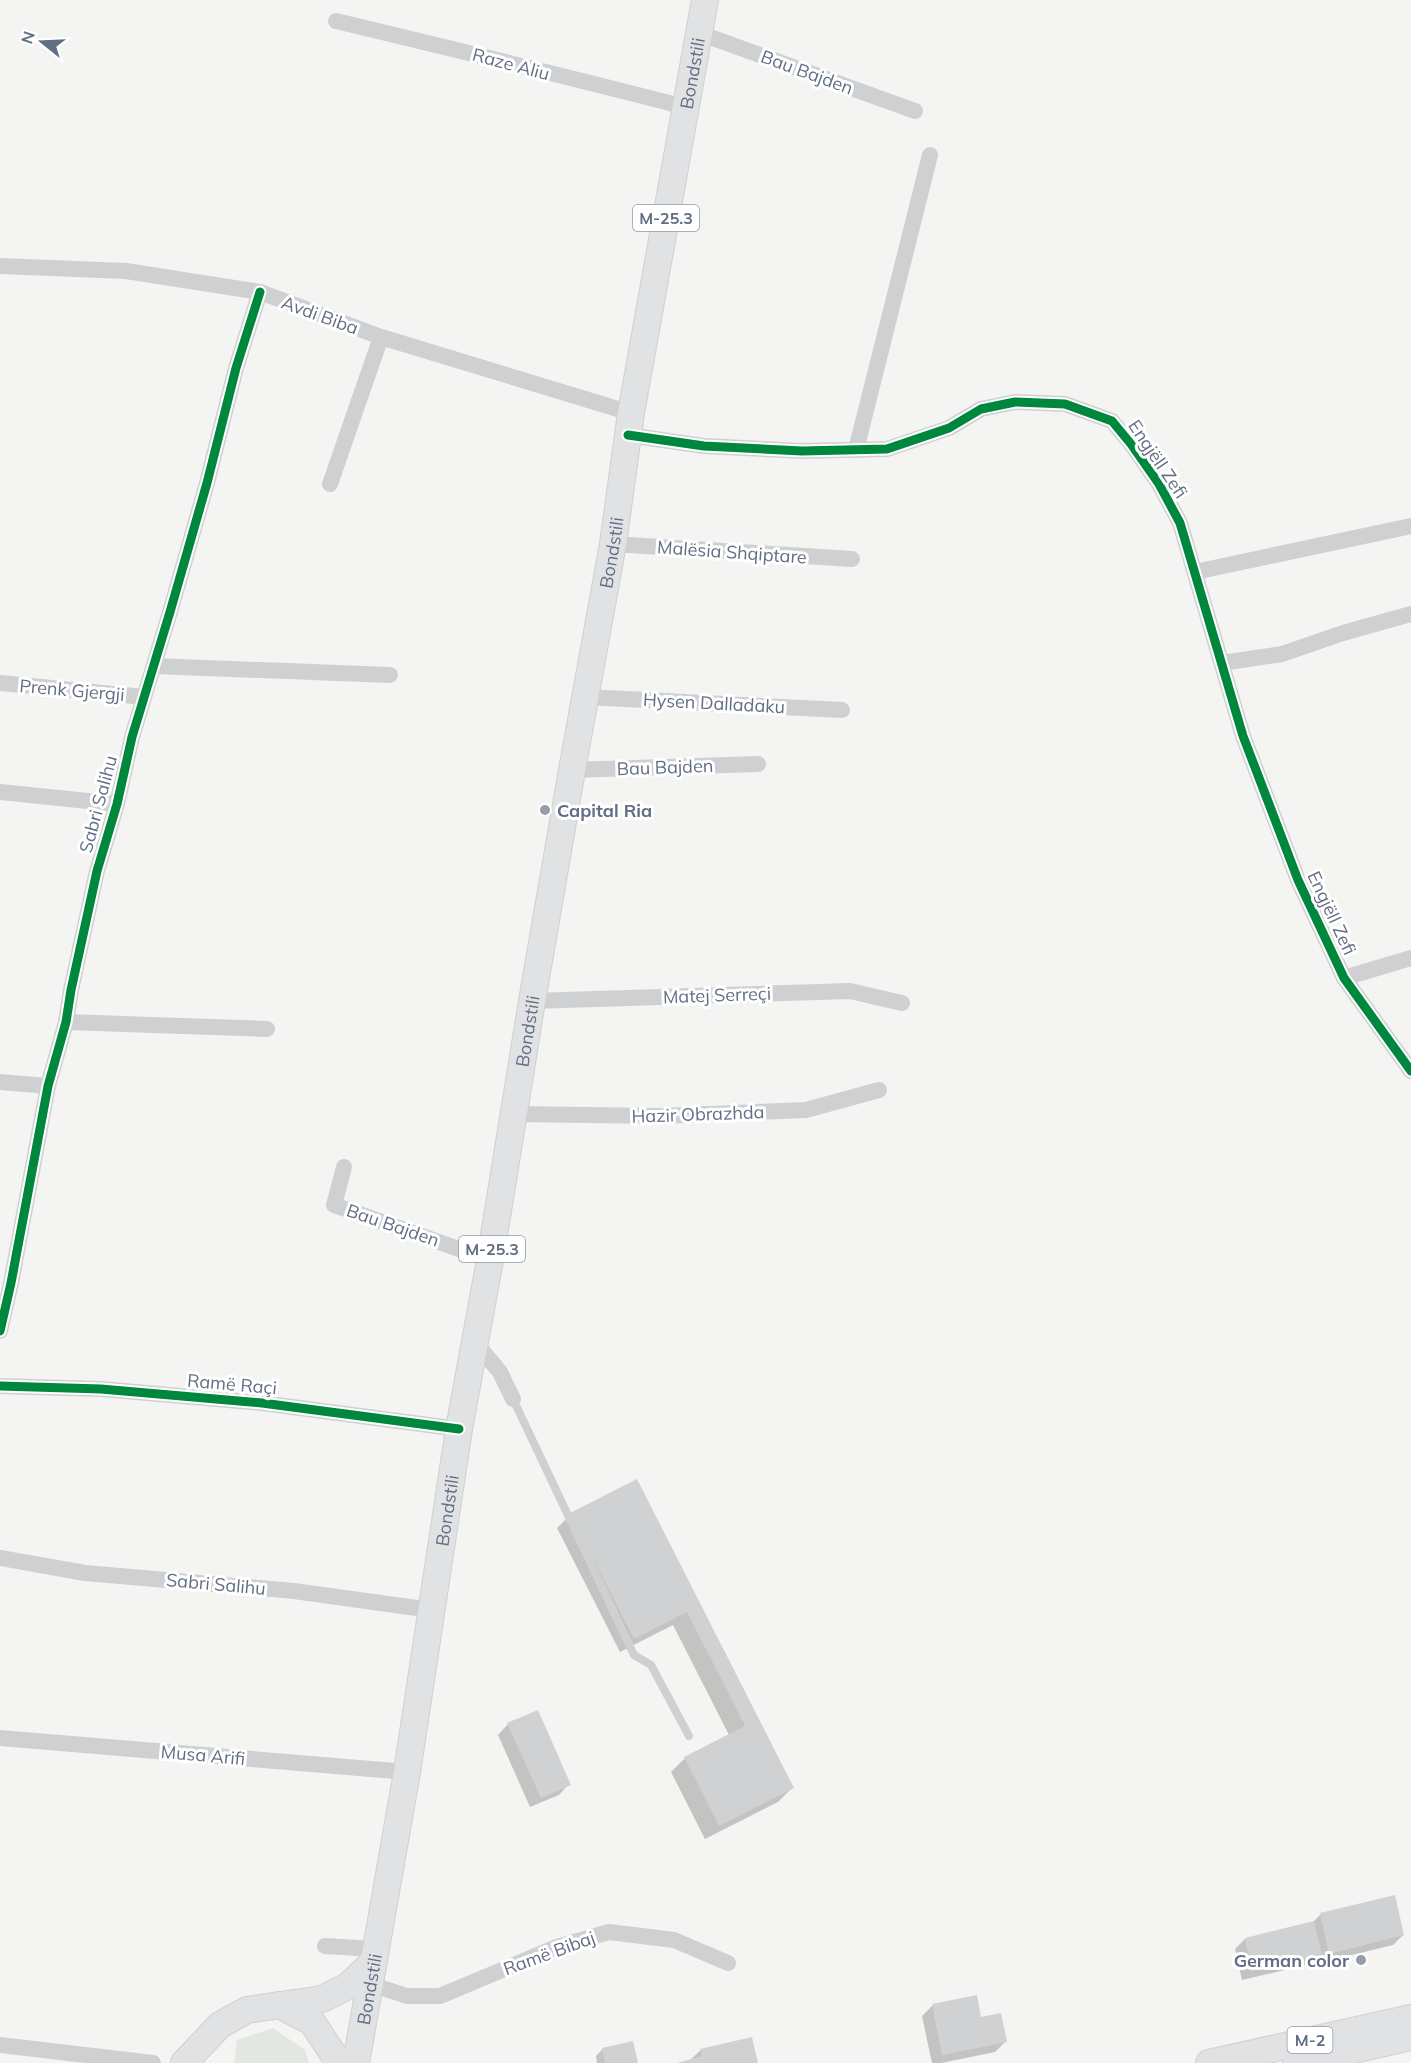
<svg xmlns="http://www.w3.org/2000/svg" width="1411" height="2063" font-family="Mulish,sans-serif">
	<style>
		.green { fill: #e2e7e0 }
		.shadow { fill: #0003 }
		.building { fill: #d0d1d2 }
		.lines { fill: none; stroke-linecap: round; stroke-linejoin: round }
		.primary-casing { stroke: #cfd0d1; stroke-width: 28 }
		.lane { stroke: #cfd0d1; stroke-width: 8 }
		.street { stroke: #cfd0d1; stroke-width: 16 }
		.primary { stroke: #e1e2e3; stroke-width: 26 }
		.cycleway-casing { stroke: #fff; stroke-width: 13 }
		.cycleway { stroke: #00873e; stroke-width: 9 }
		.poi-dot { fill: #959daa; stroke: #fff; stroke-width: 2 }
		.labels { text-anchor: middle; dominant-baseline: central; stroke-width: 6; stroke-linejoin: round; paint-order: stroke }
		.shield { fill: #fff; stroke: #919aa9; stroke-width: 1.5 }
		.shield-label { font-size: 16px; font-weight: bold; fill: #626e84 }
		.street-label { font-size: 18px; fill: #626e84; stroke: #fff }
		.poi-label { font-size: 18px; font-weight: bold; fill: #626e84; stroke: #fff; text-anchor: start }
	</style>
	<rect width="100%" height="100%" fill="#f4f4f2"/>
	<path class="green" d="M273 2028 305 2050 309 2063H234L237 2040Z"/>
	<g class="shadow">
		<path d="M636 1481 792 1788 778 1802 705 1839 671 1772 685 1758 729 1735 673 1625 620 1652 557 1528 571 1514Z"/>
		<path d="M508 1724 569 1784 559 1795 530 1807 498 1735Z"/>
		<path d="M1320 1915 1403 1935 1393 1945 1319 1963 1318 1956 1310 1964 1242 1980 1235 1949 1245 1939 1312 1923Z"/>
		<path d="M932 2006 980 2019 1005 2042 995 2052 941 2063H932L922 2016Z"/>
		<path d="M632 2043 637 2063H597L596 2056 602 2050Z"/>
		<path d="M701 2050 757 2063H679L690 2060Z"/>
	</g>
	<g class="building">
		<path d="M637 1479 794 1788 719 1826 684 1757 745 1726 687 1612 634 1639 570 1513Z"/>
		<path d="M538 1710 571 1785 541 1798 507 1723Z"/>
		<path d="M1395 1895 1404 1935 1329 1954 1320 1913Z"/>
		<path d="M1314 1921 1322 1954 1252 1971 1245 1938Z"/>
		<path d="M977 1995 981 2017 1001 2013 1007 2042 942 2055 932 2004Z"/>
		<path d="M752 2037 758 2063H677L702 2056 700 2049Z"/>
		<path d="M633 2041 638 2063H605L602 2048Z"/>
	</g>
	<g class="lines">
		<g class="primary-casing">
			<g id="primary">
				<path d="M279 2005 312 2022 339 2063"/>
				<path d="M184 2063 220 2025 247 2010 322 1999 348 1986 373 1962"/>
				<path id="s1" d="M356 2063 407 1772 459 1429 490 1260 532 1001 572 770 613 544 631 413 705 0"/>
				<path d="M1209 2063 1411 2018"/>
				<path d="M1296 2063 1411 2037"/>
			</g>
		</g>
		<path class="lane" d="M513 1399 634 1655 651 1665 689 1736"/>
		<g class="street">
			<path d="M336 21C453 49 569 77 685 107"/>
			<path d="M699 33 915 111"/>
			<path d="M0 266 126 271 260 292 381 337 631 413"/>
			<path d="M628 435 704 446 802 451 887 449 949 428 981 409 1015 402 1065 404 1112 421 1131 444 1159 484 1180 523 1243 736 1298 880 1344 978 1411 1071"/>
			<path d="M856 450 930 155"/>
			<path d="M330 484 381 337"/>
			<path d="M613 544 852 559"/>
			<path d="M1195 572 1411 526"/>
			<path d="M1222 663 1282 654 1343 633 1411 614"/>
			<path d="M154 666 390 675"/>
			<path d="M0 683 144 697"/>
			<path d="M586 697 842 710"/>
			<path d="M572 770 758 764"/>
			<path d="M0 792 117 804"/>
			<path d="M1344 978 1411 958"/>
			<path d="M532 1001 850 991 902 1003"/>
			<path d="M66 1022 267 1029"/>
			<path d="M0 1082 48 1086"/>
			<path d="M514 1114 660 1116 806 1110 879 1090"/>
			<path d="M344 1167 334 1205 490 1260"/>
			<path d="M0 1331 11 1283 48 1086 66 1022 71 990 97 871 117 804 132 737 170 612 207 483 236 368 260 292"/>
			<path d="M474 1341 500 1372 513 1399"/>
			<path d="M0 1386 101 1389 262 1403 459 1429"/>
			<path d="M0 1558 85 1573 294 1591 431 1610"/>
			<path d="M0 1738 407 1772"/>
			<path d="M325 1946 375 1949"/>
			<path d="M370 1984 407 1996H440L557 1947 609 1932 674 1940 728 1963"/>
			<path d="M0 2045 153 2063"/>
		</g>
		<use href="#primary" class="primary"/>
		<g class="cycleway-casing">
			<g id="cycleway">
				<path d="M628 435 704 446 802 451 887 449 949 428 981 409 1015 402 1065 404 1112 421 1131 444 1159 484 1180 523 1243 736 1298 880 1344 978 1411 1071"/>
				<path d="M0 1331 11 1283 48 1086 66 1022 71 990 97 871 117 804 132 737 170 612 207 483 236 368 260 292"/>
				<path d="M0 1386 101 1389 262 1403 459 1429"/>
			</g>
		</g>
		<use href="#cycleway" class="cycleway"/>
	</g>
	<g class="poi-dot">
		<circle cx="545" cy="810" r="6"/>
		<circle cx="1361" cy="1960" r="6"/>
	</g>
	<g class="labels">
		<g class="shield">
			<rect x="633" y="205" width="66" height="26" rx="4.5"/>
			<rect x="459" y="1236" width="66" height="26" rx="4.5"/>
			<rect x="1287.5" y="2027" width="45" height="26" rx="4.5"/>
		</g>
		<g class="shield-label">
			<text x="666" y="218">M-25.3</text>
			<text x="492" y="1249">M-25.3</text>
			<text x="1310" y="2040">M-2</text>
		</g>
		<g class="street-label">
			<text transform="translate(511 64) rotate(15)">Raze Aliu</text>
			<text transform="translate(807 72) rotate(20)">Bau Bajden</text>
			<text stroke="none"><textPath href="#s1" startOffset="2018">Bondstili</textPath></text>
			<text transform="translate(320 315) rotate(20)">Avdi Biba</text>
			<text transform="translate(1158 459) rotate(56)">Engjëll Zefi</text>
			<text stroke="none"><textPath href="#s1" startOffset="1532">Bondstili</textPath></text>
			<text transform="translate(732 552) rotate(4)">Malësia Shqiptare</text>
			<text transform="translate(72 690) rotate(5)">Prenk Gjergji</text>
			<text transform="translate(714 703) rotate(3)">Hysen Dalladaku</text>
			<text transform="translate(665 767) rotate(-2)">Bau Bajden</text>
			<text transform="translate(98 804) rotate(-75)">Sabri Salihu</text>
			<text transform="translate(1332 913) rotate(65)">Engjëll Zefi</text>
			<text transform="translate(717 995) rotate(-2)">Matej Serreçi</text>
			<text stroke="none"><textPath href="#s1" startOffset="1046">Bondstili</textPath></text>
			<text transform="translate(698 1114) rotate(-2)">Hazir Obrazhda</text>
			<text transform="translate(393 1225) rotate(19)">Bau Bajden</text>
			<text transform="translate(232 1384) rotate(5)">Ramë Raçi</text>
			<text stroke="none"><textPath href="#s1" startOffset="560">Bondstili</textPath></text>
			<text transform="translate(216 1584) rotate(5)">Sabri Salihu</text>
			<text transform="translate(203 1755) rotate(5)">Musa Arifi</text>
			<text transform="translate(549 1953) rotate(-20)">Ramë Bibaj</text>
			<text stroke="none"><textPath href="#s1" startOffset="75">Bondstili</textPath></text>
		</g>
		<g class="poi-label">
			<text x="557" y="810">Capital Ria</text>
			<text x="1349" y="1960" text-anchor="end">German color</text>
		</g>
	</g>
	<g transform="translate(42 42) rotate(288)" stroke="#ffffff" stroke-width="4.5" paint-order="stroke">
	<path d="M0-4.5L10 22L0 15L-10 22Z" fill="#626e84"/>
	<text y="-9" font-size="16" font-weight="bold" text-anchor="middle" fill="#626e84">N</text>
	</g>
</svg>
